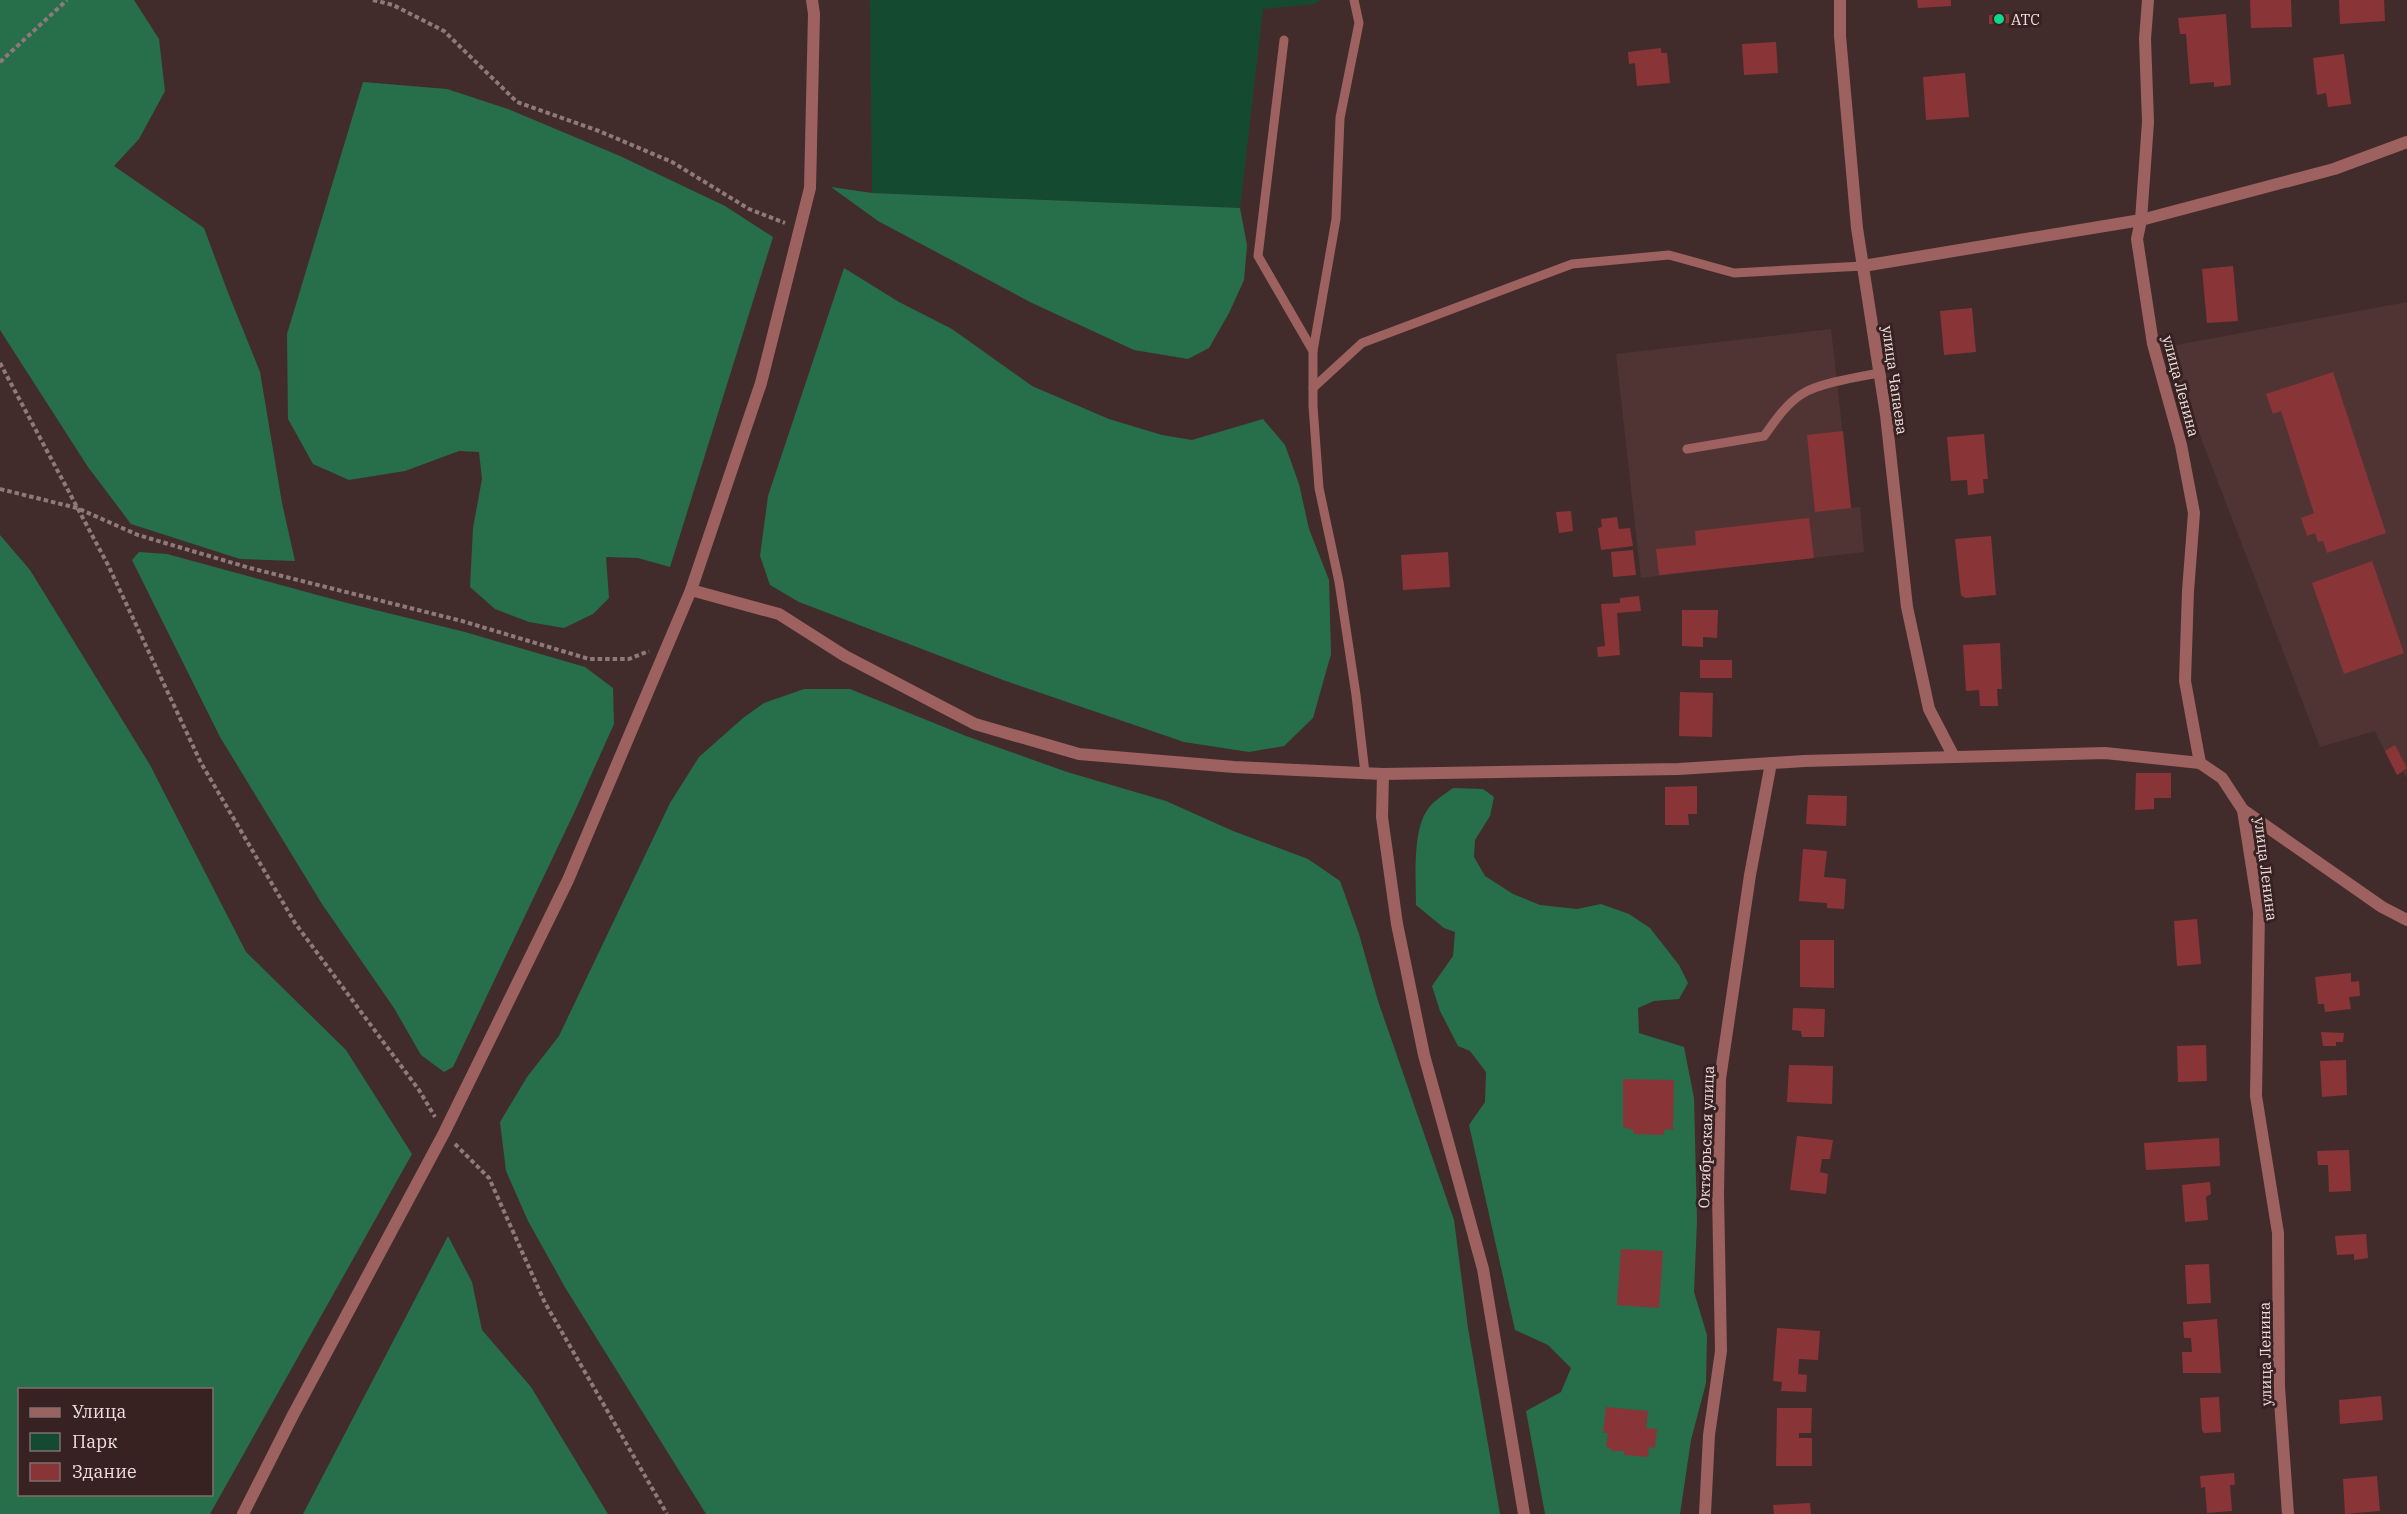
<svg xmlns="http://www.w3.org/2000/svg" width="2407" height="1514" font-family="'IBM Plex Serif',serif">
	<style>
		.built { fill: #503433 }
		.green { fill: #144b30 }
		.forest { fill: #276e4a; fill-rule: evenodd }
		.building { fill: #893537 }
		.lines { fill: none; stroke-linecap: round; stroke-linejoin: round }
		.path { stroke: #8d7a79; stroke-width: 4; stroke-dasharray: 4.5 3; stroke-linecap: butt }
		.service { stroke: #9d615f; stroke-width: 9 }
		.minor { stroke: #9d615f; stroke-width: 12 }
		.tertiary { stroke: #9d615f; stroke-width: 12 }
		.poi-dot { fill: #0cd98a; stroke: #372221; stroke-width: 2 }
		.labels { text-anchor: middle; dominant-baseline: central; stroke-width: 6; stroke-linejoin: round; paint-order: stroke }
		.poi-label { font-size: 15px; fill: #efe0df; stroke: #372221; text-anchor: start }
		.street-label { font-size: 15px; fill: #efe0df; stroke: #372221 }
	</style>
	<rect width="100%" height="100%" fill="#422c2b"/>
	<g class="built">
		<path d="M2407 302V778L2403 772 2397 775 2375 731 2320 747 2166 347Z"/>
		<path d="M1831 329 1851 508 1860 507 1864 552 1641 578 1616 354Z"/>
	</g>
	<path class="green" d="M870 0H1320L1315 4 1263 9 1240 208 872 193Z"/>
	<g class="forest">
		<path d="M0 0H134L159 39 165 91 139 139 114 166 204 228 227 290 260 372 282 503 295 561 240 559 131 524 88 467 0 330Z"/>
		<path d="M363 82 447 89 508 109 620 156 725 206 773 237 670 567 638 558 606 557 609 598 593 614 564 628 529 622 495 609 470 587 473 528 482 479 479 452 459 451 405 471 349 480 313 464 288 419 287 334Z"/>
		<path d="M831 187 872 193 1240 208 1247 245 1244 280 1229 313 1209 348 1188 359 1134 350 1032 303 878 221Z"/>
		<path d="M844 268 899 302 952 329 1032 386 1109 419 1162 435 1192 440 1263 419 1285 445 1299 484 1309 529 1329 580 1331 654 1313 718 1284 746 1249 752 1184 742 1003 680 799 602 770 585 760 556 768 496Z"/>
		<path d="M0 535 30 570 150 765 246 952 346 1050 412 1154 210 1514H0ZM20 1390H212V1494H20Z"/>
		<path d="M139 552 167 554 347 603 465 632 585 667 613 688 614 724 574 813 453 1067 444 1072 421 1055 394 1008 322 904 220 737 132 560Z"/>
		<path d="M804 689H850L966 736 1067 772 1166 801 1233 831 1308 859 1340 881 1359 934 1378 1001 1454 1220 1468 1328 1500 1514H706L566 1289 528 1221 506 1171 500 1122 527 1077 559 1036 670 803 699 757 743 718 764 703Z"/>
		<path d="M1453 788 1483 789 1494 797 1490 816 1475 840 1474 857 1485 876 1513 894 1540 905 1577 909 1601 904 1629 914 1650 928 1679 965 1688 983 1679 999 1654 1001 1638 1008 1639 1033 1684 1047 1694 1098 1697 1221 1694 1292 1707 1335 1706 1383 1691 1440 1680 1514H1545L1526 1411 1561 1392 1571 1368 1548 1345 1515 1330 1469 1125 1485 1102 1486 1072 1470 1051 1458 1046 1440 1011 1432 986 1453 956 1455 932 1444 928 1416 905C1416 880 1412 830 1428 809 1433 801 1445 794 1453 788Z"/>
		<path d="M448 1236 472 1282 482 1330 531 1387 608 1514H303Z"/>
	</g>
	<g class="building">
		<path d="M1917 0H1951V6L1918 8Z"/>
		<path d="M2250 0H2291L2292 27 2251 28Z"/>
		<path d="M2339 0H2384L2385 21 2340 24Z"/>
		<path d="M2009 14V23L1989 24V15Z"/>
		<path d="M2226 14 2231 85 2214 87V82L2190 84 2186 34H2180L2178 18Z"/>
		<path d="M1776 42 1778 73 1744 75 1742 44Z"/>
		<path d="M1661 48V53H1667L1670 83 1637 86 1635 63 1629 64 1628 52Z"/>
		<path d="M2344 54 2351 104 2328 107 2326 93 2317 95 2313 58Z"/>
		<path d="M1965 73 1969 117 1926 120 1923 77Z"/>
		<path d="M2233 266 2238 321 2207 323 2202 269Z"/>
		<path d="M1972 308 1976 352 1944 355 1940 311Z"/>
		<path d="M2333 372 2386 533 2327 553 2323 541 2318 542 2315 533 2307 536 2301 518 2314 513 2281 411 2273 414 2266 394Z"/>
		<path d="M1843 431 1851 508 1815 512 1807 435Z"/>
		<path d="M1984 434 1988 479H1983L1984 493 1968 495 1967 480 1951 481 1947 437Z"/>
		<path d="M1571 511 1573 531 1559 533 1556 512Z"/>
		<path d="M1617 517 1619 529 1630 528 1633 546 1601 550 1598 528 1602 527 1601 519Z"/>
		<path d="M1809 518 1814 558 1659 575 1656 549 1696 545 1695 531Z"/>
		<path d="M1991 536 1996 595 1965 598 1961 595 1955 539Z"/>
		<path d="M1633 550 1636 575 1613 577 1611 552Z"/>
		<path d="M1448 552 1450 587 1403 590 1401 555Z"/>
		<path d="M2372 561 2404 653 2344 674 2312 583Z"/>
		<path d="M1639 596 1641 611 1617 613 1620 655 1598 657 1597 647 1605 646 1601 604 1620 603V598Z"/>
		<path d="M1682 610H1718L1717 638 1703 637V647L1682 646Z"/>
		<path d="M2000 643 2002 689H1997L1998 706H1980L1979 690 1966 691 1963 645Z"/>
		<rect x="1700" y="660" width="32" height="18"/>
		<path d="M1680 692 1713 693 1712 737 1679 736Z"/>
		<path d="M2395 745 2407 768 2397 775 2385 751Z"/>
		<path d="M2136 773H2171V798H2154V809L2135 810Z"/>
		<path d="M1697 786V814H1688L1689 825H1665V787Z"/>
		<path d="M1808 795 1847 796 1846 826 1806 824Z"/>
		<path d="M1803 849 1827 851 1824 877 1846 879 1844 909 1827 908V903L1799 901Z"/>
		<path d="M2197 919 2201 964 2177 966 2174 921Z"/>
		<path d="M1800 940H1834V988L1800 987Z"/>
		<path d="M2351 973V982L2359 981 2360 996 2349 997 2351 1009 2325 1012 2324 1004H2318L2315 977Z"/>
		<path d="M1793 1008 1825 1009 1824 1037H1802L1801 1031 1792 1030Z"/>
		<path d="M2321 1032 2344 1033 2343 1042H2336V1046H2323Z"/>
		<path d="M2206 1045 2207 1081 2178 1082 2177 1046Z"/>
		<path d="M2346 1060 2347 1095 2322 1097 2320 1061Z"/>
		<path d="M1789 1065 1833 1066 1832 1104 1787 1102Z"/>
		<path d="M1623 1079 1674 1080 1673 1130 1665 1129 1663 1135 1634 1134 1633 1130 1623 1127Z"/>
		<path d="M1797 1136 1833 1140 1830 1159H1822L1820 1172 1828 1174 1826 1194 1790 1190Z"/>
		<path d="M2219 1138 2220 1166 2146 1170 2144 1143Z"/>
		<path d="M2349 1150 2351 1191 2329 1192 2328 1165H2318L2317 1151Z"/>
		<path d="M2210 1182 2211 1194 2206 1197 2208 1220 2185 1222 2182 1185Z"/>
		<path d="M2366 1234 2368 1258 2354 1260V1254L2337 1255 2335 1236Z"/>
		<path d="M1621 1249 1663 1251 1659 1308 1617 1305Z"/>
		<path d="M2209 1264 2211 1303 2187 1304 2185 1265Z"/>
		<path d="M2217 1319 2221 1373H2183L2182 1352H2192L2191 1338H2184L2183 1322Z"/>
		<path d="M1777 1328 1820 1331 1818 1360 1799 1359 1798 1374 1807 1375 1806 1392 1781 1391 1782 1382 1773 1381Z"/>
		<path d="M2381 1396 2383 1420 2340 1424 2339 1400Z"/>
		<path d="M2219 1397 2221 1432 2204 1433 2202 1430 2200 1398Z"/>
		<path d="M1606 1407 1648 1411 1646 1428 1657 1429 1655 1448 1649 1447 1648 1457 1624 1455V1451H1613L1606 1446 1608 1433H1603Z"/>
		<path d="M1777 1408H1812L1811 1433H1799V1438H1812V1466H1776Z"/>
		<path d="M2234 1473 2235 1485H2230L2232 1511 2207 1513 2205 1487 2201 1488 2200 1476Z"/>
		<path d="M2377 1476 2380 1511 2345 1514 2343 1479Z"/>
		<path d="M1810 1503 1811 1514H1774L1773 1505Z"/>
	</g>
	<g class="lines">
		<g class="path">
			<path d="M373 0 393 5 444 31 517 102 599 131 672 162 749 209 785 223"/>
			<path d="M0 62 67 0"/>
			<path d="M0 363 108 565 201 763 295 923 419 1090 435 1117"/>
			<path d="M0 489 77 508 138 535 250 568 462 621 589 659H629L649 651"/>
			<path d="M455 1144 489 1178 545 1303 667 1514"/>
		</g>
		<g class="service">
			<path d="M1284 40 1258 256 1313 351V406L1319 488 1339 582 1356 695 1365 773"/>
			<path d="M1313 351 1336 219 1340 118 1359 23 1354 0"/>
			<path d="M1313 388 1362 343 1572 264 1669 255 1734 273 1863 266"/>
			<path d="M1687 449 1764 436C1775 421 1786 404 1802 394 1819 383 1858 377 1879 373"/>
		</g>
		<g class="minor">
			<path d="M812 0 814 14"/>
			<path d="M1840 0V36L1857 228 1886 415 1907 607 1929 709 1954 757"/>
			<path d="M2148 0 2145 39 2148 122 2141 220 2137 239 2153 344 2181 445 2194 513 2188 591 2185 681 2200 763 2222 778 2243 810 2259 912 2256 1096 2278 1233 2279 1387 2288 1514"/>
			<path d="M1863 266 2141 220 2334 169 2407 142"/>
			<path d="M691 590 779 614 845 656 975 724 1079 754 1234 767 1383 774 1679 769 1804 761 2105 753 2200 763"/>
			<path d="M1383 774 1382 817 1397 924 1424 1055 1483 1269 1524 1514"/>
			<path d="M2243 810 2382 907 2407 920"/>
			<path d="M1705 1514 1709 1435 1721 1351 1718 1193 1720 1079 1750 875 1771 763"/>
		</g>
		<path class="tertiary" d="M243 1514 293 1415 444 1133 568 880 691 590 761 383 810 188 814 14"/>
	</g>
	<circle class="poi-dot" cx="1999" cy="19" r="6"/>
	<g class="labels">
		<g class="poi-label">
			<text x="2011" y="19">АТС</text>
		</g>
		<g class="street-label">
			<text transform="translate(1895 380) rotate(82)">улица Чапаева</text>
			<text transform="translate(2181 386) rotate(75)">улица Ленина</text>
			<text transform="translate(2266 869) rotate(83)">улица Ленина</text>
			<text transform="translate(1706 1137) rotate(-88)">Октябрьская улица</text>
			<text transform="translate(2265 1354) rotate(-91)">улица Ленина</text>
		</g>
	</g>
	<rect x="18" y="1388" width="195" height="108" fill="#372221" stroke="#816e6d" stroke-width="1.5"/>
	<rect x="30" y="1408" width="30" height="9" fill="#9d615f" stroke="#816e6d" stroke-width="1.5"/>
	<text x="72" y="1418" font-size="18" fill="#efe0df">Улица</text>
	<rect x="30" y="1433" width="30" height="18" fill="#144b30" stroke="#816e6d" stroke-width="1.5"/>
	<text x="72" y="1448" font-size="18" fill="#efe0df">Парк</text>
	<rect x="30" y="1463" width="30" height="18" fill="#893537" stroke="#816e6d" stroke-width="1.5"/>
	<text x="72" y="1478" font-size="18" fill="#efe0df">Здание</text>
</svg>
